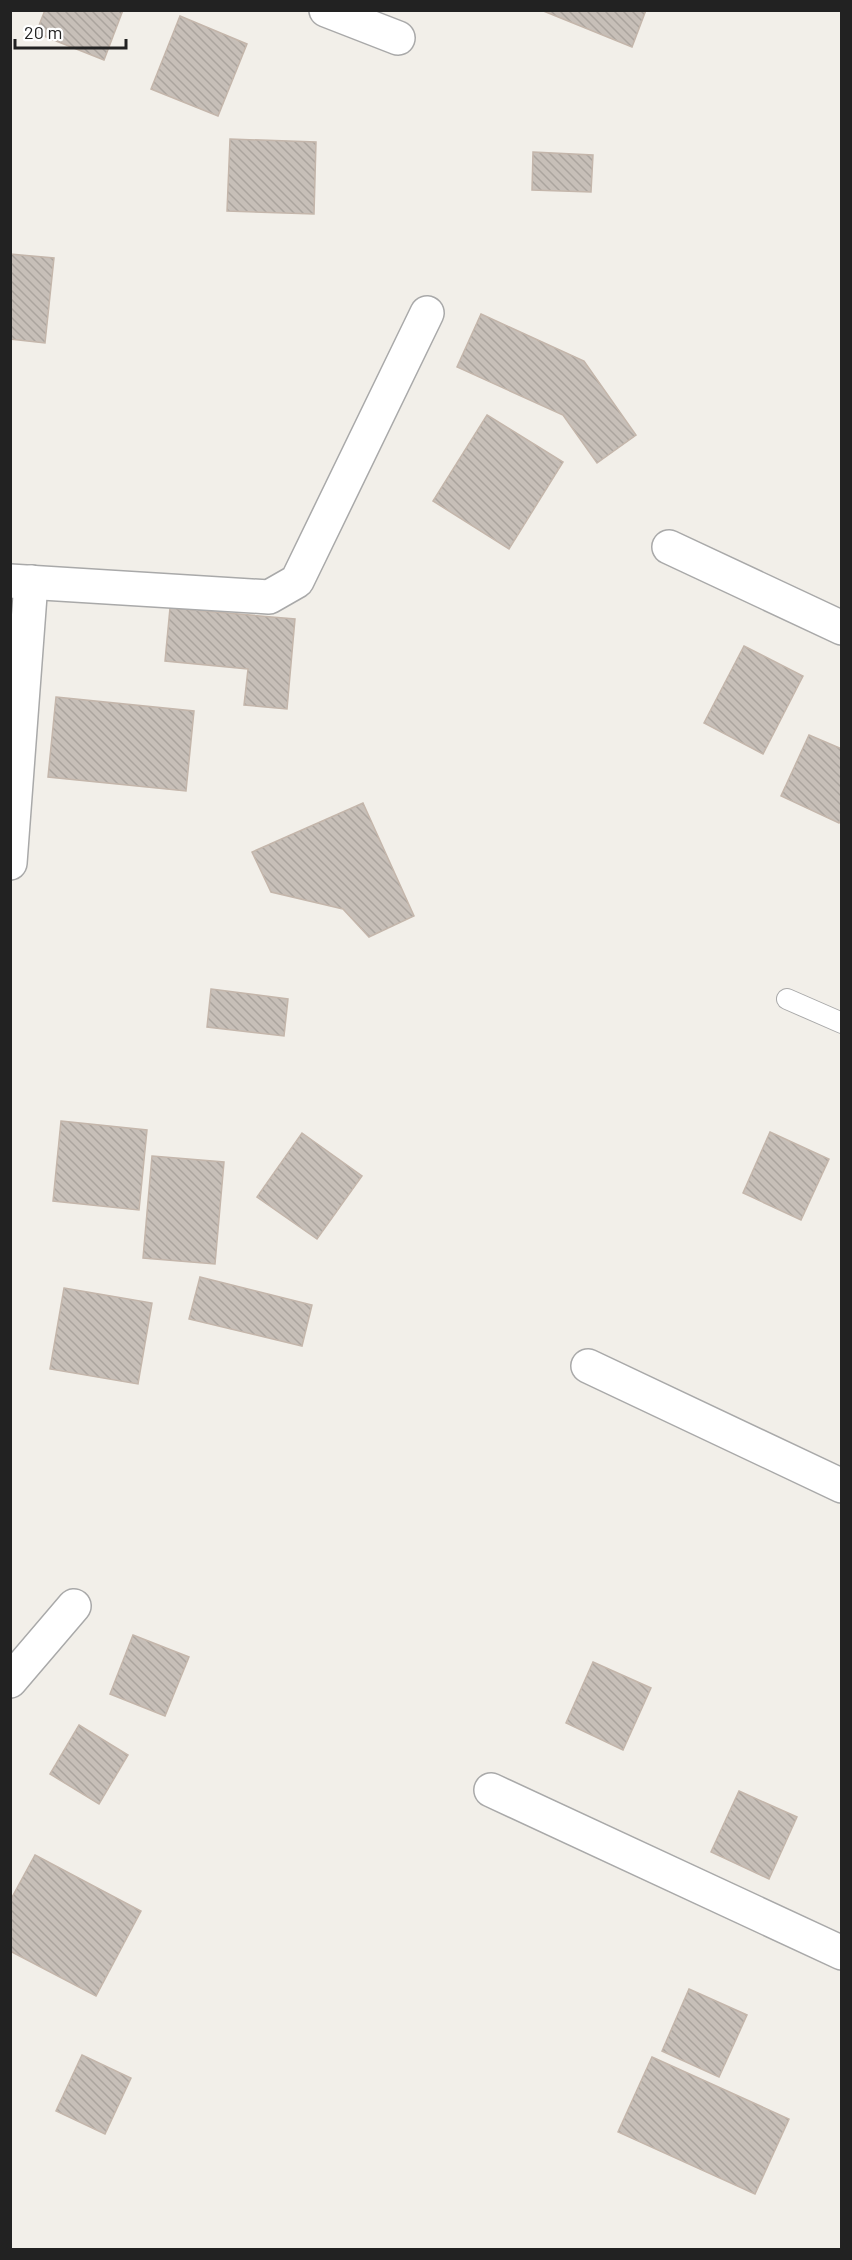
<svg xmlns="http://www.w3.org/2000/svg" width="852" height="2260" font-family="Barlow,sans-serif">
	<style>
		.building { fill: url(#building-back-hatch); stroke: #c4b6ab; stroke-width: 1.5 }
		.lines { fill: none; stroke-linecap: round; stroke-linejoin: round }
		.lane-casing { stroke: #a9a9a9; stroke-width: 22 }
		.street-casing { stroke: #a9a9a9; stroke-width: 36 }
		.lane { stroke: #fff; stroke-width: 20 }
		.street { stroke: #fff; stroke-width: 33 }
	</style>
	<defs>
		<pattern id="building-back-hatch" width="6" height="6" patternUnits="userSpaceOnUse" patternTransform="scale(1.5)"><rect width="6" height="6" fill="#c7bfb8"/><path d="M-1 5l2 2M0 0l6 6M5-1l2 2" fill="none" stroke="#aba49e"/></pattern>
	</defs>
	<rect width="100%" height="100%" fill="#f2efe9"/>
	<g class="building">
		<path d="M45 10H123L104 60 36 33Z"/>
		<path d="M541 10H646L632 47Z"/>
		<path d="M180 16 247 44 218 116 151 89Z"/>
		<path d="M230 139 316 142 314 214 227 211Z"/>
		<path d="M533 152 593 155 591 192 532 190Z"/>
		<path d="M10 254 54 258 45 343 10 339Z"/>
		<path d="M481 314 584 361 636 435 597 463 563 415 457 367Z"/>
		<path d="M487 415 563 462 509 549 433 501Z"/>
		<path d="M170 608 295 619 287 709 244 705 248 669 165 661Z"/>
		<path d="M744 646 803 676 763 754 704 723Z"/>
		<path d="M56 697 194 711 186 791 48 777Z"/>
		<path d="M809 735 842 749V818L839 823 781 796Z"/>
		<path d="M363 803 414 916 369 937 343 909 271 892 252 852Z"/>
		<path d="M211 989 288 999 284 1036 207 1027Z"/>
		<path d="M61 1121 147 1130 139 1210 53 1201Z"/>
		<path d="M770 1132 829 1159 801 1220 743 1193Z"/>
		<path d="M302 1133 362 1176 317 1239 257 1197Z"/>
		<path d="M152 1156 224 1162 215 1264 143 1258Z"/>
		<path d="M200 1277 312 1305 302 1346 189 1319Z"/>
		<path d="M64 1288 152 1303 138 1384 50 1369Z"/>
		<path d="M133 1635 189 1657 165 1716 110 1694Z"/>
		<path d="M593 1662 651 1688 623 1750 566 1723Z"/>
		<path d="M79 1725 128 1755 99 1804 50 1774Z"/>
		<path d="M739 1791 797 1817 769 1879 711 1852Z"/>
		<path d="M35 1855 141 1911 96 1996 10 1951V1901Z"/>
		<path d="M689 1989 747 2015 719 2077 662 2051Z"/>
		<path d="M82 2055 131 2078 105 2134 56 2111Z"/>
		<path d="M652 2057 789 2119 755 2194 618 2132Z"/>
	</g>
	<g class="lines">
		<g class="lane-casing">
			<path id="lane" d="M787 999 842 1023"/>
		</g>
		<g class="street-casing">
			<g id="street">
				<path d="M326 10 398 38"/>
				<path d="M669 547 842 628"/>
				<path d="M10 581 269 597 297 581 427 313"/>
				<path d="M10 863 31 582"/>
				<path d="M588 1366 842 1486"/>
				<path d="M10 1681 74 1606"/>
				<path d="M491 1790 842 1953"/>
			</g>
		</g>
		<use href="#lane" class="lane"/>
		<use href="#street" class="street"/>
	</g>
	<rect width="852" height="2260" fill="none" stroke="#222222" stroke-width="24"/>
	<path d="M15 39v9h111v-9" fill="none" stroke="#222222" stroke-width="3"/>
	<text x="24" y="39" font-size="18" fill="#222222" stroke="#ffffff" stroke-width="4.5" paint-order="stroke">20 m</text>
</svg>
